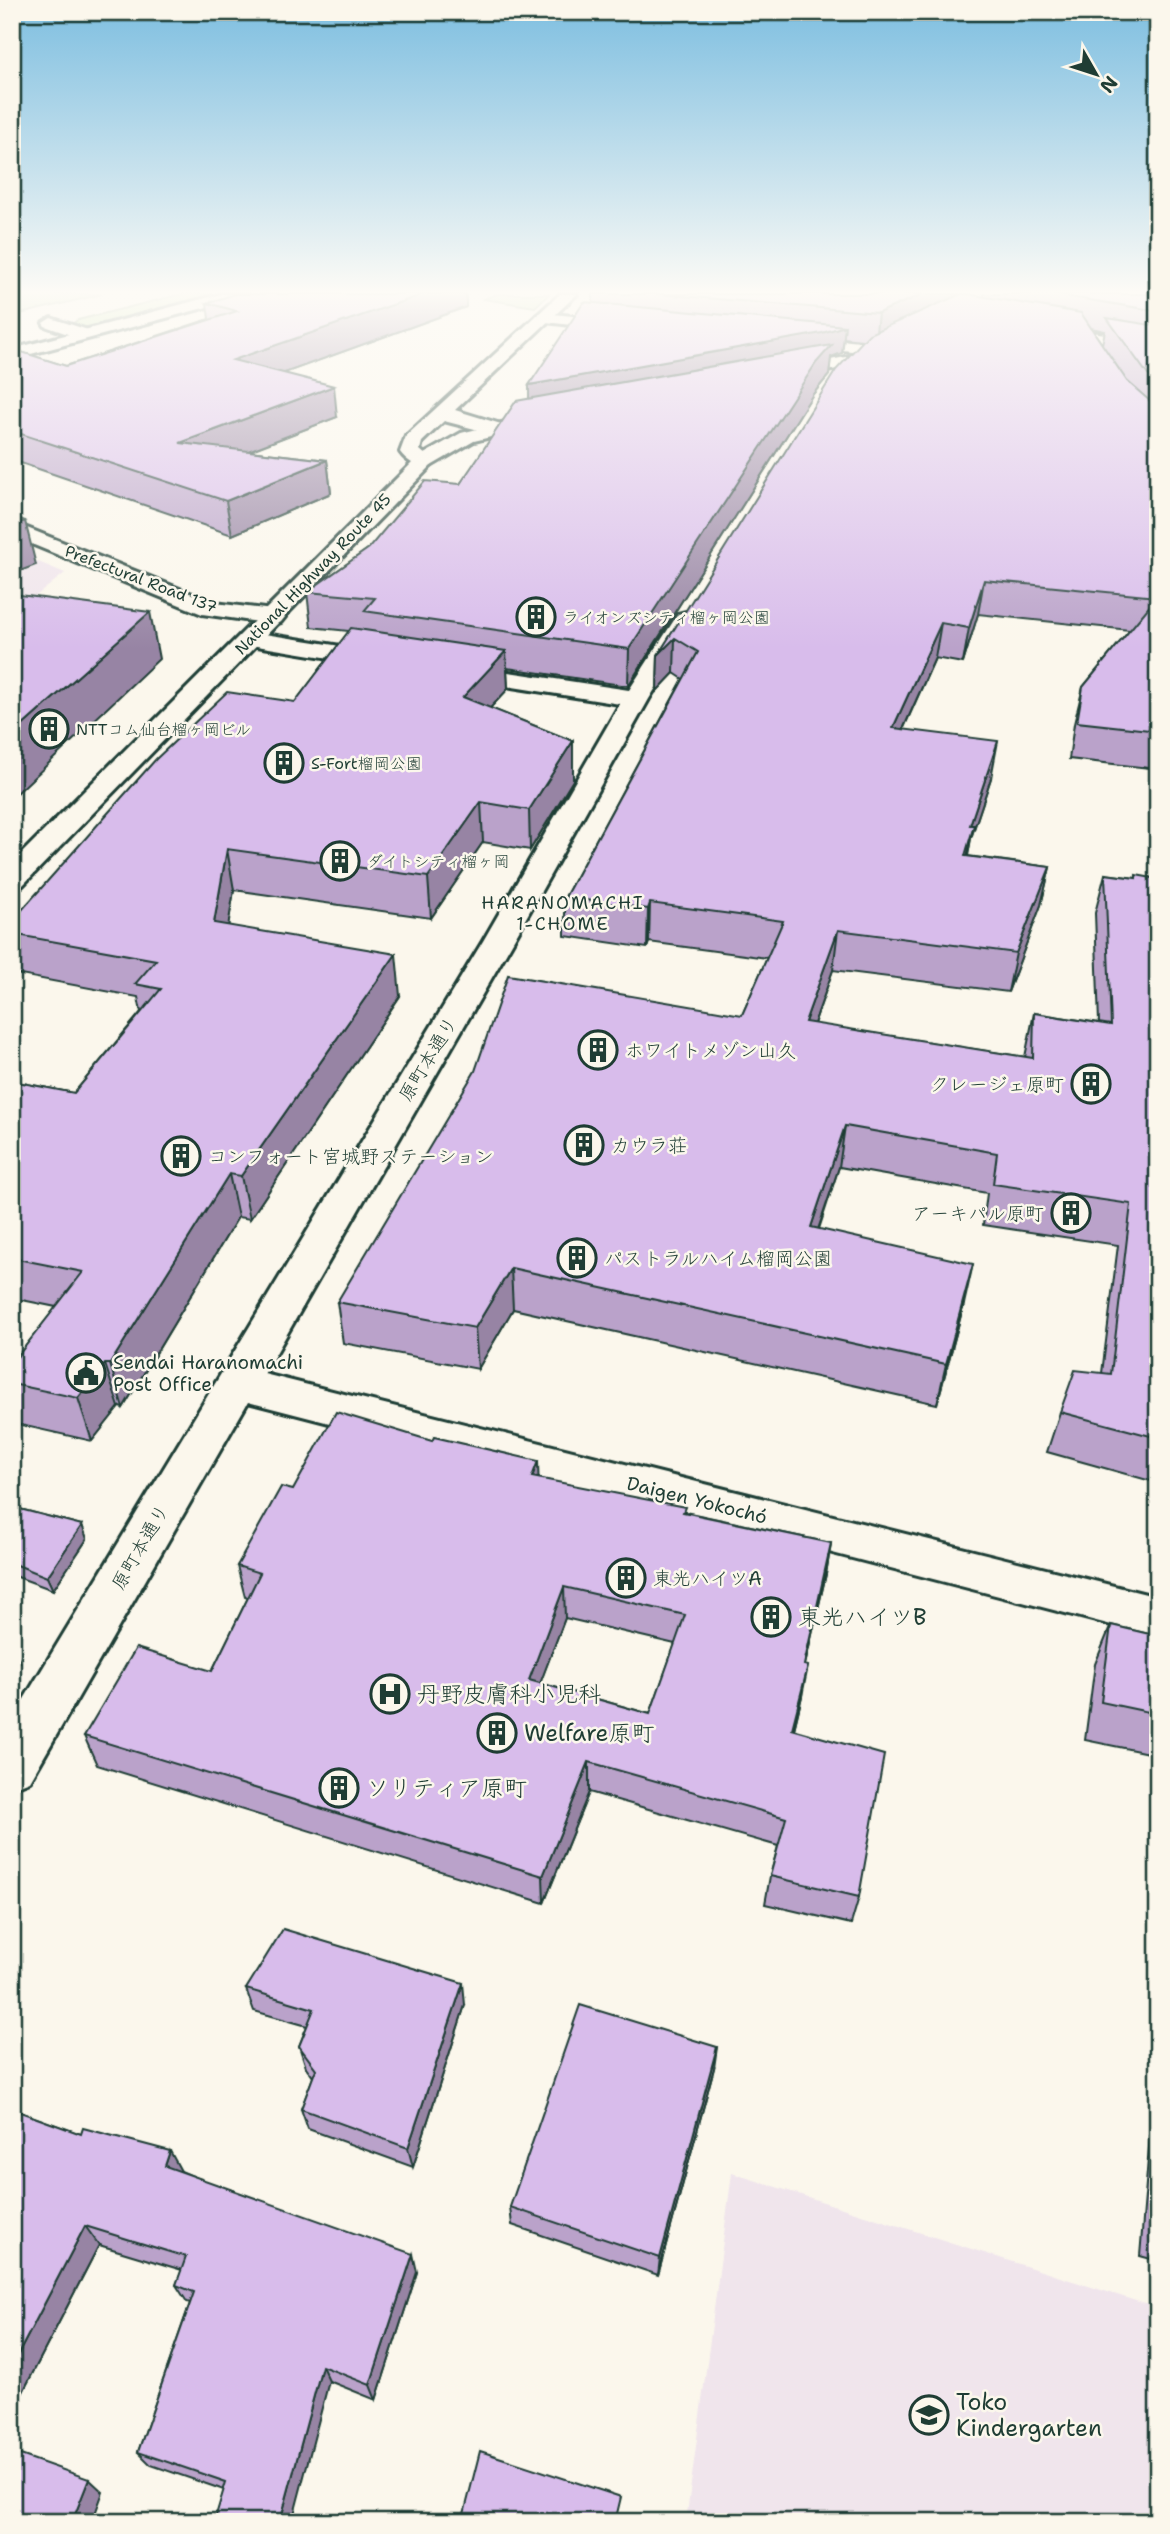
<svg xmlns="http://www.w3.org/2000/svg" width="1170" height="2534" font-family="'Shantell Sans','Klee One',sans-serif">
	<style>
		.built { fill: #f0e5ec }
		.green { fill: #b7e09c; stroke: #6b8e68; stroke-width: 2 }
		.lines { fill: none; stroke-linecap: round; stroke-linejoin: round }
		.minor-casing { stroke: #1f3d34; stroke-width: 6 }
		.tertiary-casing { stroke: #1f3d34; stroke-width: 6 }
		.secondary-casing { stroke: #1f3d34; stroke-width: 6 }
		.trunk-casing { stroke: #1f3d34; stroke-width: 6 }
		.minor { fill: #fbf7ec; fill-rule: evenodd }
		.tertiary { fill: #fbf7ec; fill-rule: evenodd }
		.secondary { fill: #fbf7ec; fill-rule: evenodd }
		.trunk { fill: #fbf7ec; fill-rule: evenodd }
		.wall { fill: #baa2ca; stroke: #1f3d34; stroke-width: 2; fill-rule: evenodd }
		.shaded-wall { fill: #9784a4; stroke: #1f3d34; stroke-width: 2 }
		.building { fill: #d8bceb; stroke: #1f3d34; stroke-width: 2; fill-rule: evenodd }
		.labels { text-anchor: middle; dominant-baseline: central; stroke-width: 5; stroke-linejoin: round; paint-order: stroke }
		.far-street-label { font-size: 16px; fill: #1f3d34; stroke: #fbf7ec }
		.far-poi-label { font-size: 16px; fill: #1f3d34; stroke: #fbf7ec; text-anchor: start }
		.far-neighbourhood-label { font-size: 18px; letter-spacing: 2px; fill: #1f3d34; stroke: #fbf7ec }
		.poi-label { font-size: 19px; fill: #1f3d34; stroke: #fbf7ec; text-anchor: start }
		.street-label { font-size: 19px; fill: #1f3d34; stroke: #fbf7ec }
		.near-poi-label { font-size: 23px; fill: #1f3d34; stroke: #fbf7ec; text-anchor: start }
	</style>
	<rect width="100%" height="100%" fill="#fbf7ec"/>
	<filter id="ink" filterUnits="userSpaceOnUse"><feTurbulence type="fractalNoise" baseFrequency=".0143" numOctaves="2"/><feDisplacementMap in="SourceGraphic" scale="14" xChannelSelector="R" yChannelSelector="G"/><feConvolveMatrix kernelMatrix="1 2 1 2 8 2 1 2 1" color-interpolation-filters="sRGB"/></filter>
	<g filter="url(#ink)">
		<g class="built">
			<path d="M12 551 65 573 12 615Z"/>
			<path d="M732 2173 1158 2308V2522H686Z"/>
		</g>
		<g class="green">
			<path d="M12 294H102L12 316Z"/>
			<path d="M182 294H220L94 327H79L72 324 78 320Z"/>
			<path d="M497 294H549L535 307 484 299Z"/>
		</g>
		<g class="lines">
			<g class="minor-casing">
				<g id="minor">
					<path d="M543 313 623 321 631 326 623 331 537 321 535 318 537 315Z"/>
					<path d="M51 318 88 330 90 334 82 339 45 326 43 323Z"/>
					<path d="M1046 325 1158 342V352L1040 334 1038 330 1040 326Z"/>
					<path d="M791 335 880 344 888 349 880 354 785 344 783 340Z"/>
					<path d="M686 612 694 614 698 619 649 699 513 941 264 1374 1158 1597V1637L248 1402 30 1781 12 1788V1719L483 941 620 704 455 678 446 676 443 671 446 666 455 664 629 690 678 614Z"/>
					<path d="M252 632 385 653 394 655 397 660 394 665 385 667 244 644 240 639 244 634Z"/>
				</g>
			</g>
			<g class="tertiary-casing">
				<g id="tertiary">
					<path d="M221 294H247L245 297 12 359V349Z"/>
					<path d="M560 294H577L455 410 501 424 503 428 501 432 494 434 444 421 422 442 420 450 434 462 431 466C419 469 407 462 400 452L406 436Z"/>
				</g>
			</g>
			<g class="secondary-casing">
				<path id="secondary" d="M12 522 215 603 273 610 281 612 285 617 281 622 273 624 202 614 12 536Z"/>
			</g>
			<g class="trunk-casing">
				<g id="trunk">
					<path d="M891 338 897 339 899 343 897 347 861 364 778 381 769 376 772 372 850 356Z"/>
					<path d="M550 411 559 417 557 421 474 441 431 466 22 886 12 889V863L417 458 461 433Z"/>
				</g>
			</g>
			<use href="#minor" class="minor"/>
			<use href="#tertiary" class="tertiary"/>
			<use href="#secondary" class="secondary"/>
			<use href="#trunk" class="trunk"/>
		</g>
		<g class="wall">
			<path d="M593 294H968L984 297V294H1158V769L1069 759 1074 724 1083 687 1130 630 978 614 963 663 935 658 903 730 991 778 971 838 968 856 1050 867 1041 905 1008 992 833 970 814 1024 1025 1057 1034 1013 1099 1023 1095 913 1105 874 1135 878 1158 879V1483L1047 1452 1060 1412 1102 1373 1118 1245 983 1225 987 1193 839 1167 819 1229 964 1304 937 1404 513 1309 478 1369 343 1343 337 1302 742 1015 767 958 649 942 647 948 565 936V897L683 679 674 673 657 691 658 655 863 340 844 338 842 353 831 357 829 375 813 394 628 686 507 668 508 689 490 708 573 741V780L530 850 483 842 431 918 234 890 228 925 400 996 250 1219 238 1217 123 1408 119 1407 92 1441 17 1424 12 1430V1361L13 1362 56 1307 12 1298V1081L74 1093 141 1012 138 997 15 974 12 965V921L295 702 349 631 311 627 307 592 460 484 529 399V385L593 303ZM1091 328 1105 331 1102 344Z"/>
			<path d="M207 303 466 307 284 373 337 417 249 451 327 460 331 493 232 535 12 460V349L66 366 209 319Z"/>
			<path d="M539 1479 685 1512 831 1543 826 1574 805 1665 802 1696 794 1729 859 1897 851 1924 765 1904 770 1876 778 1846 589 1792 544 1903 97 1765 84 1736 212 1671 248 1598 245 1597 237 1566 293 1490ZM565 1618 675 1644 650 1714 540 1683Z"/>
			<path d="M12 1507 82 1525 87 1539 53 1590 12 1575Z"/>
			<path d="M1111 1625 1158 1636V1755L1085 1740 1095 1664Z"/>
			<path d="M246 1989 465 2005 413 2167 308 2129 301 2109 313 2077 306 2067 299 2046 307 2026 254 2011Z"/>
			<path d="M1158 2038V2261L1140 2256Z"/>
			<path d="M714 2068 658 2275 512 2225 510 2207Z"/>
			<path d="M12 2109 181 2171 417 2272 376 2400 329 2381 224 2490 151 2465 138 2452 190 2303 187 2302 176 2285 182 2270 99 2245 12 2413Z"/>
			<path d="M1158 2409V2522H1152Z"/>
		</g>
		<g class="shaded-wall">
			<path d="M424 294H466V307L237 390 233 360Z"/>
			<path d="M923 294H967L875 341 878 313Z"/>
			<path d="M845 326 842 353 831 357 829 375 813 394 628 686 629 649 529 413V385Z"/>
			<path d="M334 386 337 417 185 475 180 443Z"/>
			<path d="M327 460 331 493 232 535 226 501Z"/>
			<path d="M25 521 36 565 12 574V525Z"/>
			<path d="M984 580 978 614 963 663 969 628Z"/>
			<path d="M150 612 159 659 12 798V735Z"/>
			<path d="M941 623 935 658 887 765 893 728Z"/>
			<path d="M675 638 674 673 657 691 658 655Z"/>
			<path d="M506 651 508 689 465 735 463 697Z"/>
			<path d="M573 741V780L530 850 529 810Z"/>
			<path d="M998 741 991 778 971 838 966 863H963L970 825Z"/>
			<path d="M481 802 483 842 431 918 428 877Z"/>
			<path d="M227 849 234 890 222 964 214 923Z"/>
			<path d="M1050 867 1041 905 1008 992 1016 953Z"/>
			<path d="M650 903 649 942 647 948 648 909Z"/>
			<path d="M838 930 833 970 800 1063 805 1022Z"/>
			<path d="M396 954 400 996 250 1219 241 1176Z"/>
			<path d="M845 1126 839 1167 805 1268 811 1227Z"/>
			<path d="M229 1174 238 1217 123 1408 110 1364Z"/>
			<path d="M973 1264 964 1304 937 1404 946 1364Z"/>
			<path d="M511 1268 513 1309 478 1369 475 1328Z"/>
			<path d="M105 1364 119 1407 92 1441 78 1398Z"/>
			<path d="M12 1412 17 1424 12 1430Z"/>
			<path d="M538 1461 539 1493 532 1477Z"/>
			<path d="M82 1525 87 1539 53 1590 47 1577Z"/>
			<path d="M831 1543 826 1574 798 1695 804 1665Z"/>
			<path d="M564 1587 565 1618 530 1710 529 1680Z"/>
			<path d="M12 1644 20 1662 12 1673Z"/>
			<path d="M808 1666 802 1696 787 1759 792 1729Z"/>
			<path d="M589 1762V1792L544 1903 543 1876Z"/>
			<path d="M463 1983 465 2005 413 2167 408 2148Z"/>
			<path d="M717 2047 714 2068 658 2275 660 2258Z"/>
			<path d="M170 2151 181 2171 176 2186 165 2166Z"/>
			<path d="M85 2226 99 2245 12 2413V2366Z"/>
			<path d="M413 2254 417 2272 376 2400 370 2385Z"/>
			<path d="M322 2366 329 2381 292 2522H280Z"/>
			<path d="M89 2479 103 2492 92 2522H72Z"/>
		</g>
		<g class="building">
			<path d="M235 294H424L233 360 334 386 180 443 327 460 226 501 12 431V349L66 366 237 311 207 303Z"/>
			<path d="M658 294H923L878 313Z"/>
			<path d="M961 294H968L1081 313 1127 381 1151 402 1158 405V731L1077 722 1083 687 1157 597 984 580 969 628 941 623 893 728 998 741 970 825H974L965 856 1050 867 1016 953 838 930 805 1022 1033 1058 1034 1013 1111 1025 1105 874 1136 878V875L1158 879V1438L1060 1412 1075 1370 1111 1374 1131 1204 993 1184 997 1153 845 1126 811 1227 973 1264 946 1364 511 1268 475 1328 337 1302 475 1071 508 975 742 1015 783 921 650 903 648 909 565 897 698 652 675 638 658 655 836 370 869 334Z"/>
			<path d="M1052 294H1158V311Z"/>
			<path d="M584 302 845 326 822 333 529 385Z"/>
			<path d="M1107 318 1158 326V382L1148 375Z"/>
			<path d="M832 345 816 363 629 649 364 611 375 598 307 592 369 548 425 481 460 484 516 401Z"/>
			<path d="M12 515 25 521 12 525Z"/>
			<path d="M12 594 150 612 12 735Z"/>
			<path d="M351 628 506 651 463 697 573 741 529 810 481 802 428 877 227 849 214 923 396 954 241 1176 229 1174 110 1364H105L78 1398 12 1384V1361L13 1362 83 1272 12 1258V1081L74 1093 161 989 135 984 156 960 12 934V921L156 759 227 692 295 702Z"/>
			<path d="M336 1412 432 1441 434 1437 538 1461 532 1477 685 1507 683 1512 831 1543 804 1665 808 1666 792 1729 884 1755 859 1897 770 1876 786 1818 589 1762 543 1876 84 1736 136 1648 212 1671 260 1573 237 1566 281 1487 293 1490ZM564 1587 685 1615 650 1714 529 1680Z"/>
			<path d="M12 1507 82 1525 47 1577 12 1563Z"/>
			<path d="M1111 1625 1158 1636V1714L1101 1702Z"/>
			<path d="M283 1929 463 1983 408 2148 301 2109 316 2069 299 2046 314 2009 246 1989Z"/>
			<path d="M580 2005 717 2047 660 2258 510 2207Z"/>
			<path d="M12 2109 81 2134 83 2128 170 2151 165 2166 413 2254 370 2385 322 2366 280 2522H214L226 2482 138 2452 194 2292 176 2285 186 2257 85 2226 12 2366Z"/>
			<path d="M480 2451 621 2497 615 2522H462Z"/>
			<path d="M12 2452 89 2479 72 2522H12Z"/>
		</g>
	</g>
	<linearGradient id="sky" x2="0" y2="1"><stop stop-color="#7dbee0"/><stop offset="0.45" stop-color="#fdfbf6"/><stop offset="1" stop-color="#fdfbf6" stop-opacity="0"/></linearGradient>
	<rect width="1170" height="649" fill="url(#sky)"/>
	<defs>
		<g id="building-ring" transform="scale(2.0125)"><circle r="9.5" fill="#fbf7ec" stroke="#1f3d34" stroke-width="1.5"/><path d="M-4-6H4V6H1V3H-1V6H-4ZM-2.5-4.3h1.7v1.8h-1.7ZM.8-4.3h1.7v1.8H.8ZM-2.5-1h1.7V.8h-1.7ZM.8-1h1.7V.8H.8Z" fill="#1f3d34"/></g>
		<g id="civic-ring" transform="scale(2.0125)"><circle r="9.5" fill="#fbf7ec" stroke="#1f3d34" stroke-width="1.5"/><path d="M-.6-6.5H3V-4.5H.6V-3L4-1V1h2V6H-6V1h2V-1L-.6-3ZM-1.2 2.5V6h2.4V2.5Z" fill="#1f3d34"/></g>
		<g id="hospital-ring" transform="scale(2.0125)"><circle r="9.5" fill="#fbf7ec" stroke="#1f3d34" stroke-width="1.5"/><path d="M-5-5h3v3.5h4V-5h3V5h-3V1.5h-4V5h-3Z" fill="#1f3d34"/></g>
		<g id="school-ring" transform="scale(2.0125)"><circle r="9.5" fill="#fbf7ec" stroke="#1f3d34" stroke-width="1.5"/><path d="M0-5L7-2L0 1L-7-2ZM-4 1L0 2.5L4 1V4Q0 6-4 4Z" fill="#1f3d34"/></g>
	</defs>
	<g fill-rule="evenodd">
		<use href="#building-ring" x="536" y="617"/>
		<use href="#building-ring" x="49" y="729"/>
		<use href="#building-ring" x="284" y="763"/>
		<use href="#building-ring" x="340" y="861"/>
		<use href="#building-ring" x="598" y="1050"/>
		<use href="#building-ring" x="1091" y="1084"/>
		<use href="#building-ring" x="584" y="1145"/>
		<use href="#building-ring" x="181" y="1156"/>
		<use href="#building-ring" x="1071" y="1213"/>
		<use href="#building-ring" x="577" y="1258"/>
		<use href="#civic-ring" x="86" y="1373"/>
		<use href="#building-ring" x="626" y="1578"/>
		<use href="#building-ring" x="771" y="1617"/>
		<use href="#hospital-ring" x="390" y="1694"/>
		<use href="#building-ring" x="497" y="1733"/>
		<use href="#building-ring" x="339" y="1788"/>
		<use href="#school-ring" x="929" y="2415"/>
	</g>
	<g class="labels">
		<g class="far-street-label">
			<text transform="translate(313 574) rotate(-46)">National Highway Route 45</text>
			<text transform="translate(141 579) rotate(21)">Prefectural Road 137</text>
		</g>
		<g class="far-poi-label">
			<text x="563" y="617">ライオンズシティ榴ヶ岡公園</text>
			<text x="76" y="729">NTTコム仙台榴ヶ岡ビル</text>
			<text x="311" y="763">S-Fort榴岡公園</text>
			<text x="367" y="861">ダイトシティ榴ヶ岡</text>
		</g>
		<g class="far-neighbourhood-label">
			<text x="563" y="903">HARANOMACHI<tspan x="563" dy="21">1-CHOME</tspan></text>
		</g>
		<g class="poi-label">
			<text x="625" y="1050">ホワイトメゾン山久</text>
			<text x="1064" y="1084" text-anchor="end">クレージェ原町</text>
			<text x="611" y="1145">カウラ荘</text>
			<text x="208" y="1156">コンフォート宮城野ステーション</text>
			<text x="1044" y="1213" text-anchor="end">アーキパル原町</text>
			<text x="604" y="1258">パストラルハイム榴岡公園</text>
			<text x="113" y="1362">Sendai Haranomachi<tspan x="113" dy="22">Post Office</tspan></text>
			<text x="653" y="1578">東光ハイツA</text>
		</g>
		<g class="street-label">
			<text transform="translate(428 1059) rotate(-59)">原町本通り</text>
			<text transform="translate(697 1500) rotate(14)">Daigen Yokochó</text>
			<text transform="translate(140 1547) rotate(-60)">原町本通り</text>
		</g>
		<g class="near-poi-label">
			<text x="798" y="1617">東光ハイツB</text>
			<text x="417" y="1694">丹野皮膚科小児科</text>
			<text x="524" y="1733">Welfare原町</text>
			<text x="366" y="1788">ソリティア原町</text>
			<text x="956" y="2402">Toko<tspan x="956" dy="26">Kindergarten</tspan></text>
		</g>
	</g>
	<rect width="1170" height="2534" fill="none" stroke="#fbf7ec" stroke-width="42"/>
	<rect x="21" y="21" width="1128" height="2492" fill="none" stroke="#1f3d34" stroke-width="2.5" filter="url(#ink)"/>
	<g transform="translate(1096 74) rotate(129)" stroke="#fbf7ec" stroke-width="5" paint-order="stroke">
	<path d="M0-5L12 26L0 18L-12 26Z" fill="#1f3d34"/>
	<text y="-10" font-size="19" font-weight="bold" text-anchor="middle" fill="#1f3d34">N</text>
	</g>
</svg>
